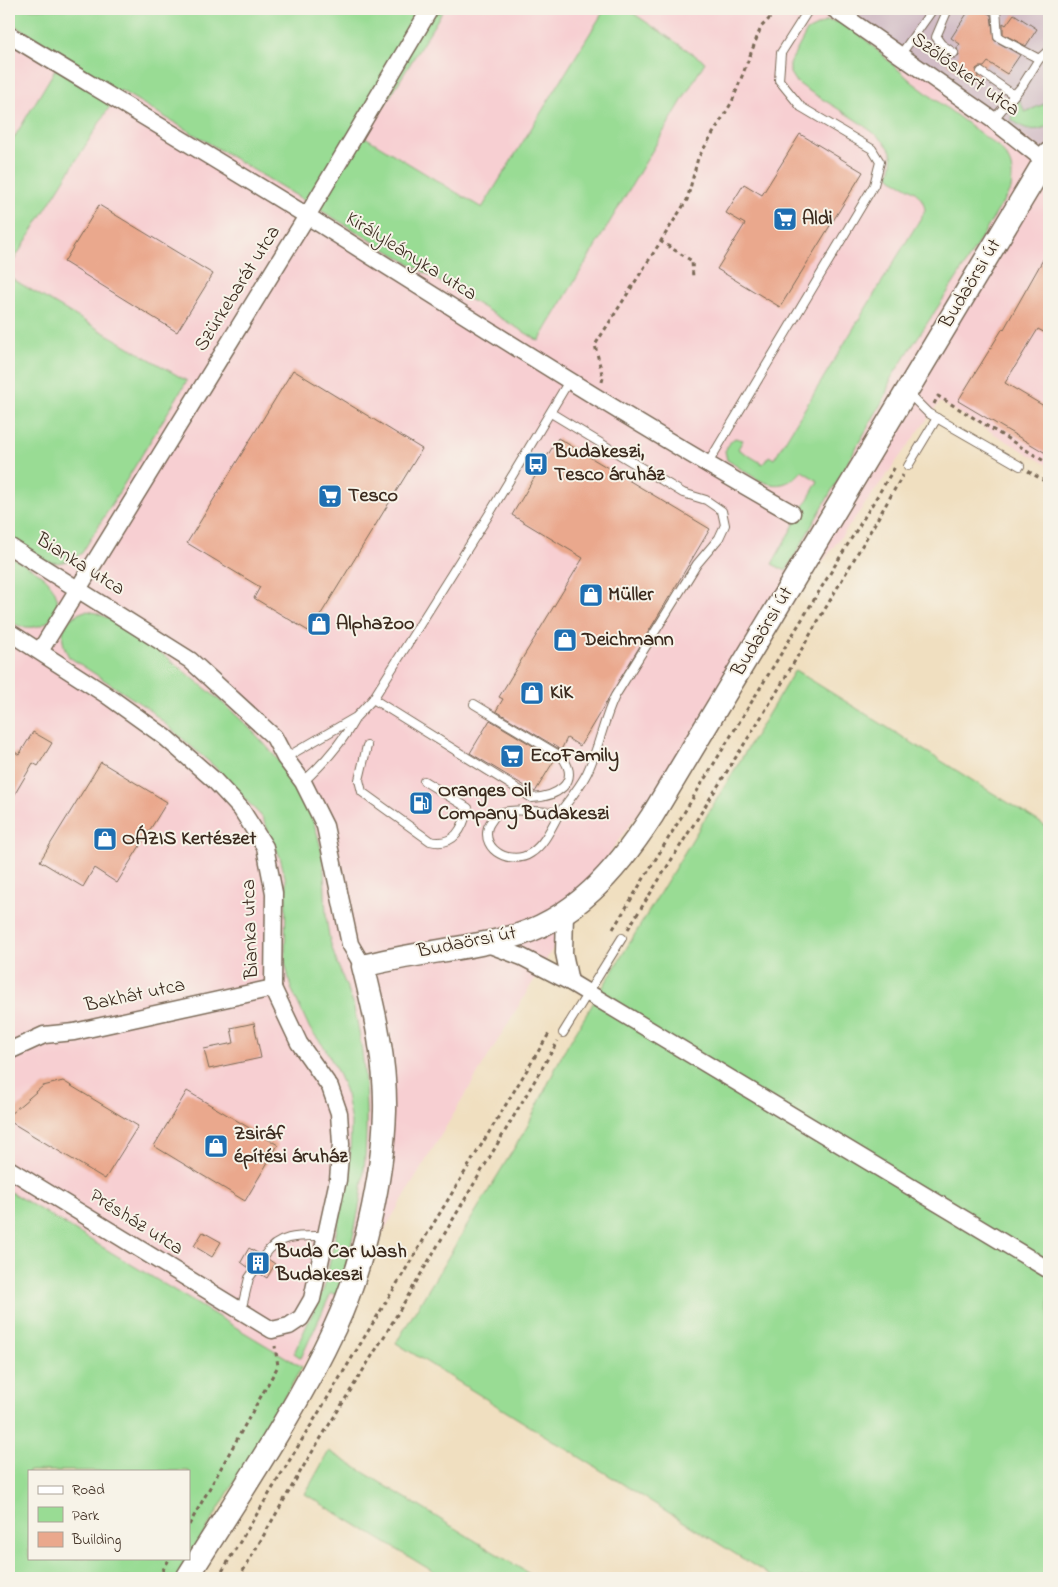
<svg xmlns="http://www.w3.org/2000/svg" width="1058" height="1587" font-family="'Indie Flower',sans-serif">
	<style>
		.built { fill: #f7cfd2 }
		.industrial { fill: #d2bdc6 }
		.green { fill: #99dc94; stroke: #6a8359; fill-rule: evenodd }
		.building { fill: #eaa88d }
		.lines { fill: none; stroke-linecap: round; stroke-linejoin: round }
		.lane-casing { stroke: #7a6957; stroke-width: 10 }
		.street-casing { stroke: #7a6957; stroke-width: 19 }
		.secondary-casing { stroke: #7a6957; stroke-width: 25 }
		.path { stroke: #7a6957; stroke-width: 3; stroke-dasharray: 4 4; stroke-linecap: butt }
		.lane { stroke: #fff; stroke-width: 8 }
		.street { stroke: #fff; stroke-width: 16 }
		.secondary { stroke: #fff; stroke-width: 22 }
		.labels { text-anchor: middle; dominant-baseline: central; stroke-width: 4; stroke-linejoin: round; paint-order: stroke }
		.street-label { font-size: 20px; fill: #3b2a1e; stroke: #f7f3e8 }
		.poi-label { font-size: 20px; font-weight: bold; fill: #3b2a1e; stroke: #f7f3e8; text-anchor: start }
	</style>
	<rect width="100%" height="100%" fill="#f7f3e8"/>
	<filter id="ink" filterUnits="userSpaceOnUse"><feTurbulence type="fractalNoise" baseFrequency=".02" numOctaves="2"/><feDisplacementMap in="SourceGraphic" scale="10" xChannelSelector="R" yChannelSelector="G"/><feConvolveMatrix kernelMatrix="1 2 1 2 8 2 1 2 1" color-interpolation-filters="sRGB"/></filter>
	<filter id="wash" filterUnits="userSpaceOnUse"><feTurbulence type="fractalNoise" baseFrequency=".0096" numOctaves="4" result="noise"/><feDisplacementMap in="SourceGraphic" scale="20" xChannelSelector="R" yChannelSelector="G"/><feGaussianBlur stdDeviation="1.12" result="paint"/><feColorMatrix in="noise" values="0 0 0 0 0 0 0 0 0 0 0 0 0 0 0 0 0 1.4 0 .05"/><feComposite in="paint" operator="in"/></filter>
	<g filter="url(#wash)">
		<rect width="100%" height="100%" fill="#f0dfc0"/>
		<path class="built" d="M9 9H842L1049 154V466L940 402 615 845 302 1367 9 1191Z"/>
		<path class="industrial" d="M842 9H1049V154Z"/>
		<g class="green">
			<path d="M9 9H444L365 137 482 208 605 9H627L705 62 539 341 120 90 9 268V146L64 55 9 22Z"/>
			<path d="M827 21 841 22 853 28 912 82 1000 148C1013 164 1013 169 1011 189L957 278 891 378 885 397 786 571 772 564 818 481 802 471C776 500 754 476 727 460L725 451 731 441 735 438 743 440 738 449 763 464 769 456 774 459 925 211C924 192 906 187 892 179L889 175C891 168 894 159 891 152 885 134 824 101 806 89L795 81 790 73V63L807 31Z"/>
			<path d="M1019 99 1025 112 1049 102V125C1035 133 1025 130 1012 120L1011 108Z"/>
			<path d="M9 277 187 381 82 553C53 575 35 555 9 539Z"/>
			<path d="M9 556C22 564 43 572 51 585 71 612 40 640 9 621Z"/>
			<path d="M85 611C109 611 160 652 180 668 240 715 304 770 321 848 327 877 323 907 329 936 334 961 347 984 354 1008 369 1070 370 1151 358 1213 353 1240 345 1268 338 1295L331 1293 301 1358 294 1353 324 1288 343 1201 350 1157 351 1123 345 1089 336 1069 325 1048 310 1029 291 988 285 962 286 881 280 857 262 817 215 767 147 708 69 657C57 636 62 619 85 611Z"/>
			<path d="M795 670 1049 828V1578H774L396 1343 527 1127 563 1053 592 1005Z"/>
			<path d="M9 1191 302 1367 178 1578H9ZM29 1471H189V1558H29Z"/>
			<path d="M329 1451 536 1578H444L305 1494Z"/>
		</g>
		<g id="blocks">
			<g class="building">
				<path d="M970 9H981L991 15 994 40 1020 55 1007 74 988 62 984 67H979L976 69 978 77 975 82 947 63 951 58H956L959 56 957 48 960 44 951 38Z"/>
				<path d="M1014 14 1037 29 1026 46 1003 34V23L1006 25Z"/>
				<path d="M800 134 863 172 780 307 717 269 745 224 726 213 744 184 762 195Z"/>
				<path d="M99 205 213 274 177 332 64 262Z"/>
				<path d="M1049 249V335L1038 329 1005 383 1049 409V455L958 401 1003 328 1004 329Z"/>
				<path d="M293 370 422 449 310 632 254 598 260 587 187 543Z"/>
				<path d="M558 438 710 529 580 746 567 738 561 750 496 711 503 699 499 697 583 558 512 515Z"/>
				<path d="M490 720 555 759 535 792 470 753Z"/>
				<path d="M33 732 52 743 38 766 33 763 9 804V762L15 752 19 755Z"/>
				<path d="M101 762 167 802 117 883 94 868 83 887 40 861Z"/>
				<path d="M254 1023 261 1058 209 1069 204 1049 234 1043 231 1028Z"/>
				<path d="M63 1081 138 1126 105 1179 9 1121V1115L43 1086Z"/>
				<path d="M187 1091 278 1145 245 1201 154 1146Z"/>
				<path d="M203 1232 221 1242 212 1257 194 1246Z"/>
				<path d="M249 1248 259 1254 261 1261 268 1259 275 1264 267 1278 259 1273 257 1266 249 1268 241 1262Z"/>
			</g>
		</g>
	</g>
	<g filter="url(#ink)">
		<use href="#blocks" fill-opacity="0" stroke="#7a6957" stroke-width="1"/>
		<g class="lines">
			<g class="lane-casing">
				<g id="lane">
					<path d="M948 9 936 37 941 44 954 53"/>
					<path d="M996 9 998 37 1039 59 1049 50"/>
					<path d="M901 54 933 9"/>
					<path d="M981 72 1014 95"/>
					<path d="M993 120 1022 86 1039 59"/>
					<path d="M909 394 928 413 1020 466"/>
					<path d="M551 413 683 493 706 500 722 511 725 525 719 538 697 564 615 696C603 721 599 748 587 773 580 787 569 800 560 812 538 813 517 807 496 814 494 818 490 822 488 827 481 851 512 866 531 853 545 844 552 826 560 812"/>
					<path d="M707 465 874 185 880 162 872 149 801 107 779 80 781 53 809 9"/>
					<path d="M908 466 937 418"/>
					<path d="M373 699 532 798C555 797 582 783 562 757L474 704"/>
					<path d="M367 746 359 780 362 792 430 841C455 847 463 828 468 808L424 781"/>
					<path d="M285 758 356 717 373 699 488 516 569 381"/>
					<path d="M303 782C324 763 342 743 355 719"/>
					<path d="M563 1033 622 938"/>
					<path d="M264 1256C279 1233 303 1236 327 1236"/>
					<path d="M241 1311 249 1278 254 1271"/>
				</g>
			</g>
			<g class="street-casing">
				<g id="street">
					<path d="M834 9 993 120 1045 161"/>
					<path d="M9 35C113 98 217 160 320 224 476 322 631 422 792 513"/>
					<path d="M9 546 190 660 274 737 285 758 303 782 325 826 350 944 363 966"/>
					<path d="M9 632 105 694 165 737 214 780 241 809 265 847 274 893 273 988 299 1043 330 1087 339 1113 341 1144 338 1180 312 1299 301 1318 289 1326 272 1330 9 1169"/>
					<path d="M40 651 307 216 430 9"/>
					<path d="M565 913 564 953 570 982"/>
					<path d="M485 943 522 957 570 982 1049 1270"/>
					<path d="M9 1051 44 1035 74 1032 273 988"/>
				</g>
			</g>
			<g class="secondary-casing">
				<path id="secondary" d="M187 1578C238 1496 294 1415 335 1327 363 1267 383 1178 385 1111 386 1062 375 1013 363 966 411 953 460 950 508 938 574 921 617 870 652 816L1049 154"/>
			</g>
			<g class="path">
				<path d="M660 241 692 261 693 279"/>
				<path d="M602 382 603 378 595 345 687 200 698 158 732 102 761 27 779 9"/>
				<path d="M934 404 938 396 1049 464"/>
				<path d="M1028 471 1049 484"/>
				<path d="M613 929 895 467"/>
				<path d="M628 929 775 695 903 475"/>
				<path d="M189 1525 278 1366 275 1346"/>
				<path d="M158 1578 170 1558"/>
				<path d="M218 1578 550 1032"/>
				<path d="M239 1578 306 1462 385 1335 558 1041"/>
			</g>
			<use href="#lane" class="lane"/>
			<use href="#street" class="street"/>
			<use href="#secondary" class="secondary"/>
		</g>
	</g>
	<defs>
		<g id="supermarket-square" transform="scale(1.25)"><rect x="-9" y="-9" width="18" height="18" rx="4" fill="#1f6fb2" stroke="#f7f3e8"/><path d="M-6-5.5h2.5l.6 2H6L4.5 2H-2.5L-4.4-4H-6ZM-1.5 3.2a1.3 1.3 0 1 0 .1 0ZM3 3.2a1.3 1.3 0 1 0 .1 0Z" fill="#fff"/></g>
		<g id="bus-square" transform="scale(1.25)"><rect x="-9" y="-9" width="18" height="18" rx="4" fill="#1f6fb2" stroke="#f7f3e8"/><path d="M-5-6H5V4H4V6H2V4H-2V6H-4V4H-5ZM-3.5-4V0h7V-4ZM-3.5 1.2v1.5H-2V1.2ZM2 1.2v1.5H3.5V1.2Z" fill="#fff"/></g>
		<g id="shop-square" transform="scale(1.25)"><rect x="-9" y="-9" width="18" height="18" rx="4" fill="#1f6fb2" stroke="#f7f3e8"/><path d="M-5-2.5h2.3a2.7 3.5 0 0 1 5.4 0H5L5.5 6h-11ZM-1.5-2.5h3a1.5 2.3 0 0 0-3 0Z" fill="#fff"/></g>
		<g id="fuel-square" transform="scale(1.25)"><rect x="-9" y="-9" width="18" height="18" rx="4" fill="#1f6fb2" stroke="#f7f3e8"/><path d="M-5.5-6h7V0h2V4h1.3V-2.5L3-4.5l.8-.8L6-3V5H2.5V1h-1V6h-7ZM-4.2-4.7v3.2H.2V-4.7Z" fill="#fff"/></g>
		<g id="building-square" transform="scale(1.25)"><rect x="-9" y="-9" width="18" height="18" rx="4" fill="#1f6fb2" stroke="#f7f3e8"/><path d="M-4-6H4V6H1V3H-1V6H-4ZM-2.5-4.3h1.7v1.8h-1.7ZM.8-4.3h1.7v1.8H.8ZM-2.5-1h1.7V.8h-1.7ZM.8-1h1.7V.8H.8Z" fill="#fff"/></g>
	</defs>
	<g fill-rule="evenodd">
		<use href="#supermarket-square" x="785" y="219"/>
		<use href="#bus-square" x="536" y="464"/>
		<use href="#supermarket-square" x="330" y="496"/>
		<use href="#shop-square" x="591" y="595"/>
		<use href="#shop-square" x="319" y="624"/>
		<use href="#shop-square" x="565" y="640"/>
		<use href="#shop-square" x="532" y="693"/>
		<use href="#supermarket-square" x="512" y="756"/>
		<use href="#fuel-square" x="421" y="803"/>
		<use href="#shop-square" x="105" y="839"/>
		<use href="#shop-square" x="216" y="1146"/>
		<use href="#building-square" x="258" y="1263"/>
	</g>
	<g class="labels">
		<g class="street-label">
			<text transform="translate(965 75) rotate(36)">Szőlőskert utca</text>
			<text transform="translate(411 257) rotate(32)">Királyleányka utca</text>
			<text transform="translate(971 284) rotate(-59)">Budaörsi út</text>
			<text transform="translate(238 289) rotate(-58)">Szürkebarát utca</text>
			<text transform="translate(80 565) rotate(32)">Bianka utca</text>
			<text transform="translate(763 632) rotate(-59)">Budaörsi út</text>
			<text transform="translate(251 929) rotate(-92)">Bianka utca</text>
			<text transform="translate(467 943) rotate(-11)">Budaörsi út</text>
			<text transform="translate(135 996) rotate(-12)">Bakhát utca</text>
			<text transform="translate(136 1223) rotate(32)">Présház utca</text>
		</g>
		<g class="poi-label">
			<text x="802" y="219">Aldi</text>
			<text x="554" y="452">Budakeszi,<tspan x="554" dy="23">Tesco áruház</tspan></text>
			<text x="348" y="496">Tesco</text>
			<text x="608" y="595">Müller</text>
			<text x="336" y="624">AlphaZoo</text>
			<text x="582" y="640">Deichmann</text>
			<text x="550" y="693">KiK</text>
			<text x="530" y="756">EcoFamily</text>
			<text x="438" y="791">Oranges Oil<tspan x="438" dy="23">Company Budakeszi</tspan></text>
			<text x="122" y="839">OÁZIS Kertészet</text>
			<text x="234" y="1134">Zsiráf<tspan x="234" dy="23">építési áruház</tspan></text>
			<text x="276" y="1252">Buda Car Wash<tspan x="276" dy="23">Budakeszi</tspan></text>
		</g>
	</g>
	<rect width="1058" height="1587" fill="none" stroke="#f7f3e8" stroke-width="30"/>
	<rect x="28" y="1470" width="162" height="90" fill="#f7f3e8" stroke="#aca397"/>
	<rect x="38" y="1486" width="25" height="8" fill="#ffffff" stroke="#aca397"/>
	<text x="72" y="1494" font-size="15" fill="#3b2a1e">Road</text>
	<rect x="38" y="1507" width="25" height="15" fill="#99dc94" stroke="#aca397"/>
	<text x="72" y="1520" font-size="15" fill="#3b2a1e">Park</text>
	<rect x="38" y="1532" width="25" height="15" fill="#eaa88d" stroke="#aca397"/>
	<text x="72" y="1544" font-size="15" fill="#3b2a1e">Building</text>
</svg>
